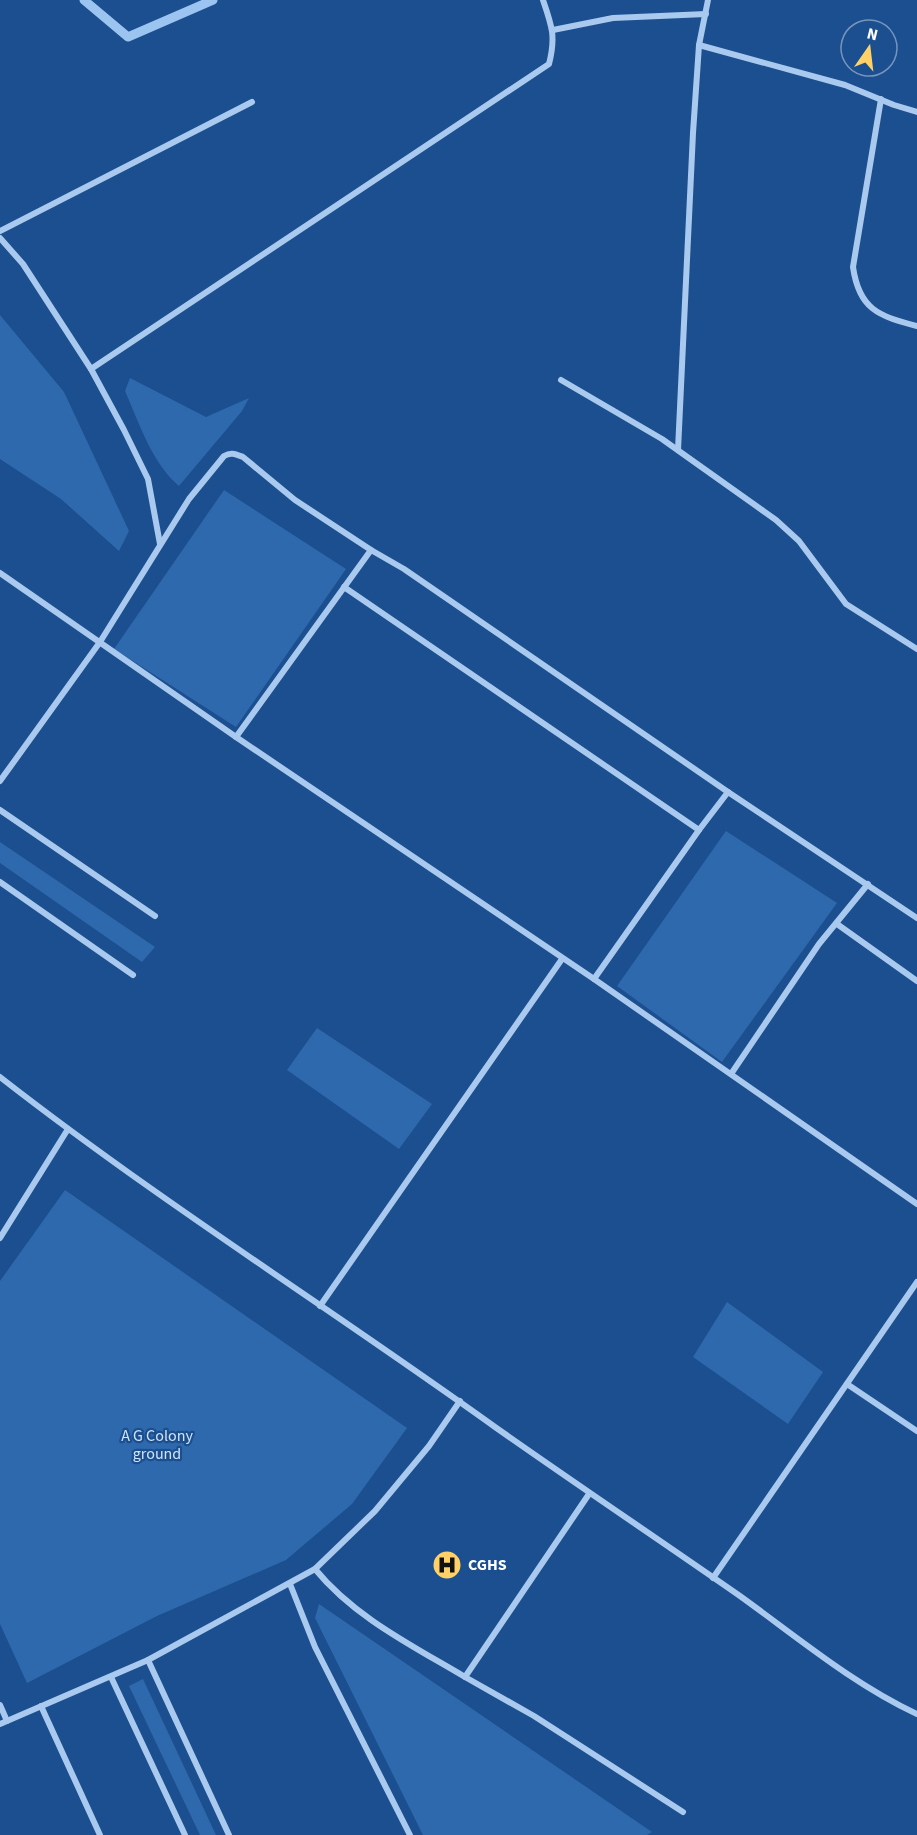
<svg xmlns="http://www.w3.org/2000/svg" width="917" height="1835" font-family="'Source Sans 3',sans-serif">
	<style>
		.green { fill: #2e69ad }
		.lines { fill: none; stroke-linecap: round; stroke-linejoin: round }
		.stream { stroke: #9cc4f0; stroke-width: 9 }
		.street { stroke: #a9c9ee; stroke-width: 6 }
		.labels { text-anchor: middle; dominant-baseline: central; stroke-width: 4.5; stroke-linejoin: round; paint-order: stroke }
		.park-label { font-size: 16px; fill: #cfe3fa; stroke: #1b4f8f }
		.poi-label { font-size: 16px; font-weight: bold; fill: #fff; stroke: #1b4f8f; text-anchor: start }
	</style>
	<rect width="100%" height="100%" fill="#1b4f8f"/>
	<g class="green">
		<path d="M0 315 64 392 129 531 119 551 61 499 0 459Z"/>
		<path d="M130 378 206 417 249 398 242 411 179 486C152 463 139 423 125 391Z"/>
		<path d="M224 490 346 569 236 727 114 649Z"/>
		<path d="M726 831 837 903 722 1062 617 986Z"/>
		<path d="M0 842 155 947 142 962 0 863Z"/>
		<path d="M317 1028 432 1104 399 1149 287 1070Z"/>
		<path d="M65 1190 407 1428 352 1504 286 1560 157 1616 27 1683 0 1624V1281Z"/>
		<path d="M727 1302 823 1372 788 1424 693 1357Z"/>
		<path d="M319 1604 652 1832 647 1835H423L315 1618Z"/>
		<path d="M143 1679 216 1835H200L129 1686Z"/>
	</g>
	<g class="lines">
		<path class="stream" d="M84 0 128 37 213 0"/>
		<g class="street">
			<path d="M553 30 613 18 706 14"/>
			<path d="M699 45 845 85 894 105 917 112"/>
			<path d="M881 99 853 267C859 309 878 316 917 326"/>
			<path d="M0 231 252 102"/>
			<path d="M0 238 23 264 91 369 124 430 148 479 160 544"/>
			<path d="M91 369 549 64C556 37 552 26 543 0"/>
			<path d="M561 380 662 439 776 520 799 541 846 604 917 649"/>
			<path d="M678 450 693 133 699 45 708 0"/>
			<path d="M0 573 236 737 594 979 917 1204"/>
			<path d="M344 587 699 830"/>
			<path d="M236 737 371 550"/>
			<path d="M0 781 100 642 189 499 224 456C231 452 235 454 243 457L295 500 371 550 404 569 728 792 917 918"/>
			<path d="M0 810 155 916"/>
			<path d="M0 882 133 975"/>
			<path d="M837 924 917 981"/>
			<path d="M594 979 699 830 728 792"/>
			<path d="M731 1074 819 944 868 884"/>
			<path d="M0 1077C159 1201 331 1309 495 1427 576 1484 658 1539 740 1596 797 1637 853 1684 917 1714"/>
			<path d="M0 1238 68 1129"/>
			<path d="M320 1306 562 959"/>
			<path d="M847 1384 917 1431"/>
			<path d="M589 1494 465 1677 534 1716 683 1812"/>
			<path d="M315 1569C354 1617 413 1646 465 1677"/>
			<path d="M713 1578 917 1282"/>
			<path d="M290 1584 315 1647 410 1835"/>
			<path d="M148 1660 229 1835"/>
			<path d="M111 1677 185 1835"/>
			<path d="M0 1705 7 1721"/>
			<path d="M41 1706 100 1835"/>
			<path d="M0 1724 148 1660 315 1569 375 1511 429 1446 460 1401"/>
		</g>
	</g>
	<defs>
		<g id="hospital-disc" transform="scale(1.5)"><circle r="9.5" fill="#ffd166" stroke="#1b4f8f"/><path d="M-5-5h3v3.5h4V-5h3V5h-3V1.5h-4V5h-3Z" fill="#111"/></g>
	</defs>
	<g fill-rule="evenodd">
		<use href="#hospital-disc" x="447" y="1565"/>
	</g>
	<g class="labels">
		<g class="park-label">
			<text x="157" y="1436">A G Colony<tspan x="157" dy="18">ground</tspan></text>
		</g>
		<g class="poi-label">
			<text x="468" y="1565">CGHS</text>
		</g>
	</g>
	<g transform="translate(869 48) rotate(14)"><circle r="28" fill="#1b4f8f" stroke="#7695bc" stroke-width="1.5"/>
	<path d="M0-4.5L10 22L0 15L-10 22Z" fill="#ffd166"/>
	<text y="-9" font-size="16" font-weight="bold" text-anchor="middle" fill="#ffffff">N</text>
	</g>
</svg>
